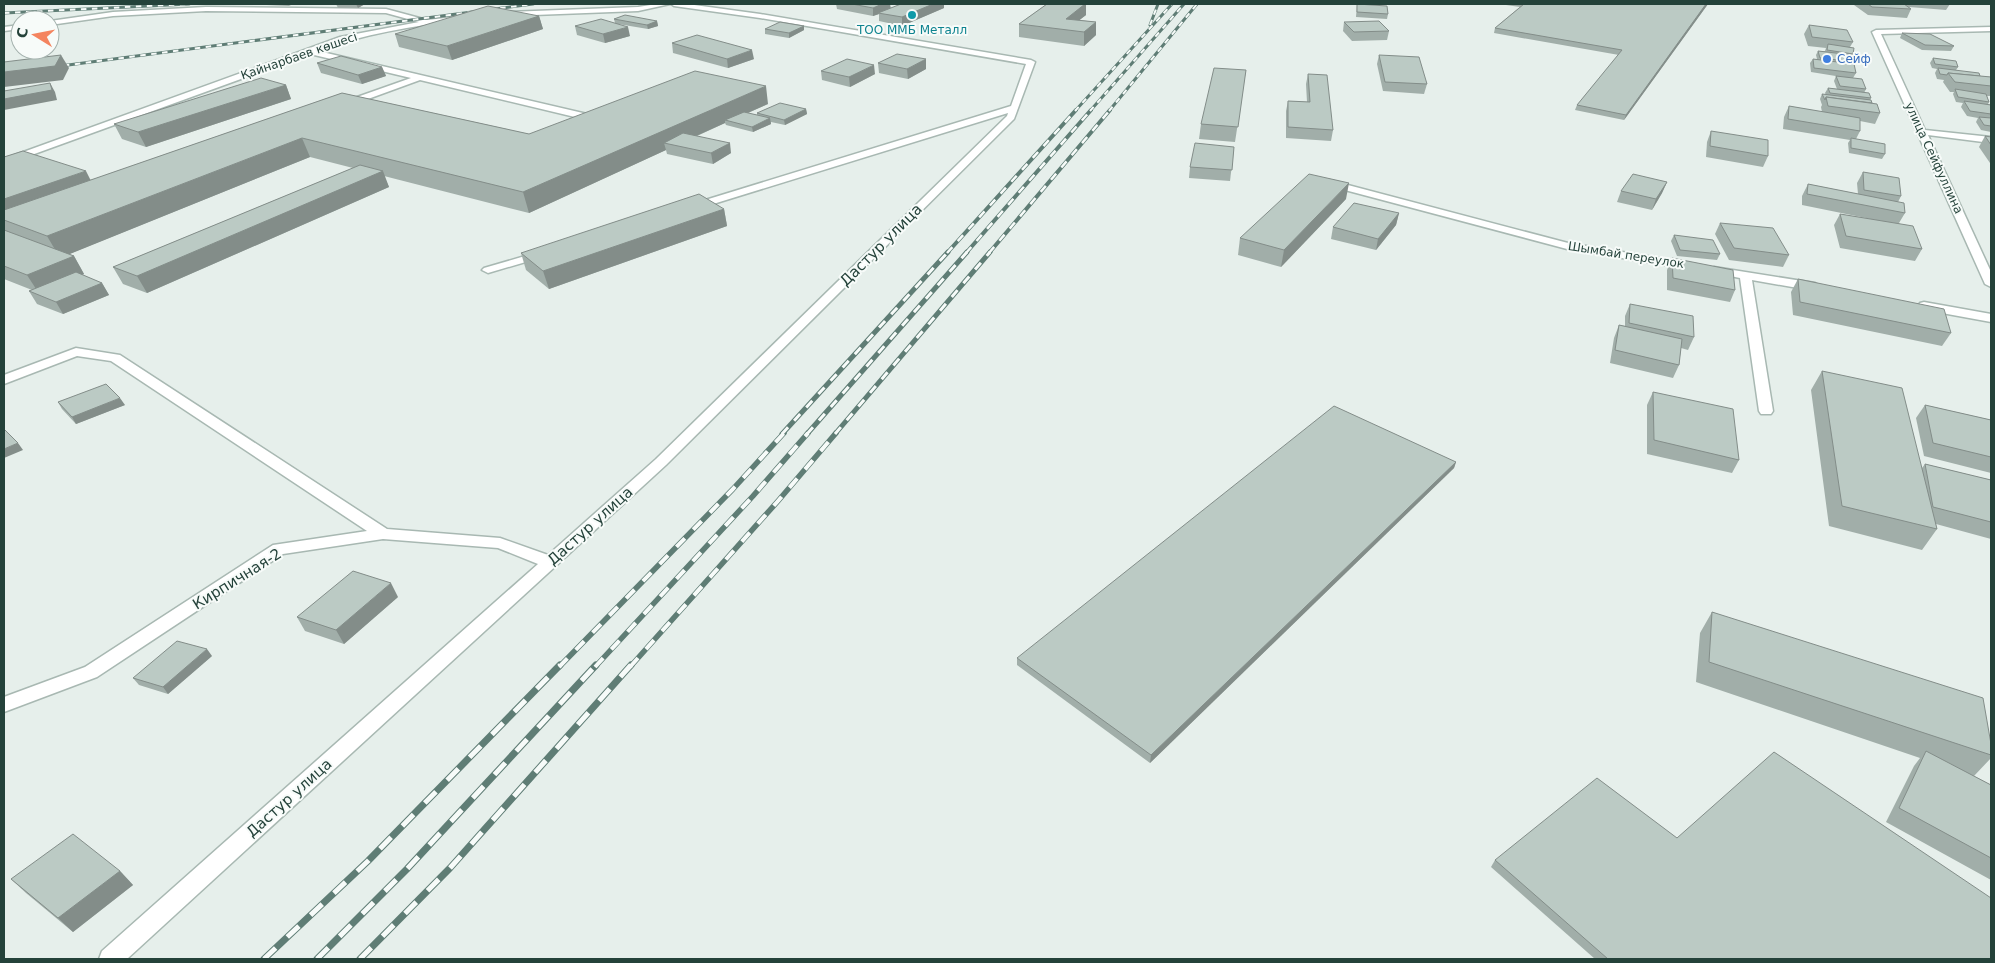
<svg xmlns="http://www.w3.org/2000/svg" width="1995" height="963" font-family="'DejaVu Sans',sans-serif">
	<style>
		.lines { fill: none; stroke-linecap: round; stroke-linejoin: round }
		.minor-casing { stroke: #a8b8b2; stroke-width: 3 }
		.minor { fill: #fff; fill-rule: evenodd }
		.rail-far4-casing { stroke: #5f7d75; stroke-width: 3 }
		.rail-far3-casing { stroke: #5f7d75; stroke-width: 4 }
		.rail-far2-casing { stroke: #5f7d75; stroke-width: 5 }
		.rail-far1-casing { stroke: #5f7d75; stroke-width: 5.5 }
		.rail-casing { stroke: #5f7d75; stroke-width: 7 }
		.rail-far4 { stroke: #f7fbf9; stroke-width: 2; stroke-dasharray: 5.5; stroke-linecap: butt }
		.rail-far3 { stroke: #f7fbf9; stroke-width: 2.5; stroke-dasharray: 8; stroke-linecap: butt }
		.rail-far2 { stroke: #f7fbf9; stroke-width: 3; stroke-dasharray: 9; stroke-linecap: butt }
		.rail-far1 { stroke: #f7fbf9; stroke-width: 4; stroke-dasharray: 12; stroke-linecap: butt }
		.rail { stroke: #f7fbf9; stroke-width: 5; stroke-dasharray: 16; stroke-linecap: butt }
		.wall { fill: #a1aea9 }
		.shaded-wall { fill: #838d89 }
		.building { fill: #bbcac4; stroke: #838d89 }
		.culture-dot { fill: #0f9aa8; stroke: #f7fbf9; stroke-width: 2 }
		.shop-dot { fill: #3f7fe0; stroke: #f7fbf9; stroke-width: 2 }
		.labels { text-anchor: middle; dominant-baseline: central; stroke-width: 4; stroke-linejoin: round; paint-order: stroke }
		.far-culture-label { font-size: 12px; fill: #0d838f; stroke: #f7fbf9 }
		.far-street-label { font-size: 12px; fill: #24423a; stroke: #f7fbf9 }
		.far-shop-label { font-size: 12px; fill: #366cbe; stroke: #f7fbf9; text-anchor: start }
		.street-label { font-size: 15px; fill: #24423a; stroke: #f7fbf9 }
	</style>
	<rect width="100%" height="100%" fill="#e6efeb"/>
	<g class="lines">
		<g class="minor-casing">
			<g id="minor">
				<path d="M657 4H670L638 11 507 16 503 14 507 12 638 7Z"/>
				<path d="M671 4H687L760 14 1031 60 1035 62 1014 119 666 465 127 959H99L102 951 538 564 498 548 383 539 283 554 97 677 4 712V697L85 667 273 545 367 531 111 361 77 356 4 384V375L76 348 120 355 387 529 500 538 548 555 656 459 1007 116 1008 113 697 209H689L688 207 689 205 1011 106 1026 64 760 18 674 6Z"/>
				<path d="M206 7 386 9 427 20 464 16V20H461C413 26 363 34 318 51L600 117 604 120 600 123 420 80 346 107 343 106V102L411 78 310 54 4 165V159L340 37 419 22 386 13 206 11 113 16 50 25V21L113 12Z"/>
				<path d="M20 25V29L4 31V27Z"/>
				<path d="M1991 27V31L1881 34 1925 130 1991 137V143L1928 135 1991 272V287L1985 284 1872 32 1876 30Z"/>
				<path d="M1329 180 1568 243 1689 263 1695 266 1689 269 1567 249 1326 185 1324 183Z"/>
				<path d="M542 251 546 252 548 254 546 256 488 273 482 270 484 268Z"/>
				<path d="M1714 267 1815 283 1821 287 1815 291 1752 280 1773 411 1771 414H1761L1759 411 1740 278 1710 272 1708 270Z"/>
				<path d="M1924 302 1991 314V322L1920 309 1918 306 1920 303Z"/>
			</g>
		</g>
		<use href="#minor" class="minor"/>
		<g class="rail-far4-casing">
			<g id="rail-far4">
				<path d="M4 13 189 4"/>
				<path d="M1150 25 1158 4"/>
				<path d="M53 67 533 4"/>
				<path d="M1075 111 1172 4"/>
				<path d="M1090 111 1184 4"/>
				<path d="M1109 111 1197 4"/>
			</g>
		</g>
		<g class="rail-far3-casing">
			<g id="rail-far3">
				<path d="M947 253 1076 110"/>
				<path d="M966 253 1091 110"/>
				<path d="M989 253 1110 110"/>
			</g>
		</g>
		<g class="rail-far2-casing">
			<g id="rail-far2">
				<path d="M782 434 948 252"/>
				<path d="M807 434 967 252"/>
				<path d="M835 434 990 252"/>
			</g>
		</g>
		<g class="rail-far1-casing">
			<g id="rail-far1">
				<path d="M559 667 733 489 784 433"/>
				<path d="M595 667 753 496 808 433"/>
				<path d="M630 667 778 501 836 433"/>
			</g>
		</g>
		<g class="rail-casing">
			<g id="rail">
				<path d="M264 959 368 861 560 665"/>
				<path d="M317 959 407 869 596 665"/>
				<path d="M360 959 450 868 631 665"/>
			</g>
		</g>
		<use href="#rail-far4" class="rail-far4"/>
		<use href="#rail-far3" class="rail-far3"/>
		<use href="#rail-far2" class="rail-far2"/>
		<use href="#rail-far1" class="rail-far1"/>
		<use href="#rail" class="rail"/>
	</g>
	<g class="wall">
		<path d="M266 4H293L289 6 266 5Z"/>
		<path d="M336 4H365L358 8H338Z"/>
		<path d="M836 4H890V8L943 4 944 8 902 26 879 21V14L873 16 837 9Z"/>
		<path d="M1047 4H1086V15L1079 20 1096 22V35L1084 46 1019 37V24Z"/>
		<path d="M1357 4 1388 14 1387 19 1356 17Z"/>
		<path d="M1499 4H1708L1624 120 1575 110 1577 105 1619 55 1494 33 1495 28 1520 7Z"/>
		<path d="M1855 4H1950L1946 10 1909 7 1911 9 1907 18 1868 15 1854 5Z"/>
		<path d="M539 16 543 29 452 60 399 47 395 34Z"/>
		<path d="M614 19 657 21 658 26 648 29 618 24 630 36 605 43 577 35 575 26 615 23Z"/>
		<path d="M1344 22 1389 31 1387 40 1352 41 1343 31Z"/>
		<path d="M1809 25 1853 42 1850 47 1853 54V55L1856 62 1854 66 1856 73 1853 78 1866 89 1864 93 1871 98 1870 100 1880 113 1875 124 1860 121V131L1856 139 1885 154 1882 159 1849 153 1848 143 1850 140 1783 129 1784 117 1789 106 1822 112 1821 107 1822 105 1820 99 1822 94 1826 95 1825 93 1828 88 1837 89 1834 81 1836 76 1848 78 1811 72 1810 63 1813 59H1817L1816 55 1818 51H1825L1826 48 1808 46 1804 34Z"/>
		<path d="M804 26V30L789 38 765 34V29Z"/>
		<path d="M1902 33 1954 46 1951 51 1922 50 1900 38Z"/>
		<path d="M672 43 754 59 728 68 673 53Z"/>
		<path d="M1379 55 1427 84 1424 94 1383 91 1377 64Z"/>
		<path d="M1933 58 1958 67 1956 70 1980 76 1991 77V96H1987L1989 102 1988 104 1991 105V132L1981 130 1976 122 1978 118 1967 116 1961 107 1963 103 1956 102 1953 94 1954 92H1950L1943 82 1944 80 1937 79 1935 73 1937 69 1932 68 1930 63Z"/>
		<path d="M317 63 382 67 386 76 362 84 321 73Z"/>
		<path d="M878 63 926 69 908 79 879 73Z"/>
		<path d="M1246 70 1235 142 1199 139 1201 124Z"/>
		<path d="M821 71 875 74 850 87 822 80Z"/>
		<path d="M1308 74 1333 130 1331 141 1286 138V111L1288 101 1307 102 1306 84Z"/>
		<path d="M286 85 291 99 146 147 122 139 114 124Z"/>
		<path d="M342 93 529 134 768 104 748 113 757 115V113L806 109 807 114 785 125 771 122V124L753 132 726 125 725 123 697 136 731 153 713 164 667 154 666 150 529 213 384 176 389 187 147 293 123 284 113 267 353 168 310 157 69 254 74 256 84 274 82 275 102 283 109 295 63 314 37 304 29 291 32 290 4 279V157L91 180Z"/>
		<path d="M1711 131 1768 156 1763 167 1706 157 1707 142Z"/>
		<path d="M1985 136 1991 137V163H1990L1979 147Z"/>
		<path d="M1234 147 1230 181 1189 178 1190 167Z"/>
		<path d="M1863 172 1901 196 1898 202 1905 213 1899 223 1922 249 1915 261 1840 248 1834 225 1840 214 1871 219 1802 205V196L1808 184 1858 194 1857 183Z"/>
		<path d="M1667 182 1662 193 1652 210 1617 202 1621 191Z"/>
		<path d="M1346 199 1281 267 1238 255 1240 238Z"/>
		<path d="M724 209 727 226 549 289 526 270 521 253Z"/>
		<path d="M1399 213 1396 225 1376 250 1331 239 1333 227Z"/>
		<path d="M1720 223 1789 255 1783 267 1729 260 1715 234Z"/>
		<path d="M1674 235 1720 254 1717 260 1677 256 1671 241Z"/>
		<path d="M1672 258 1735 290 1730 302 1667 290V270Z"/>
		<path d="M1798 279 1951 333 1942 346 1793 315 1791 292Z"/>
		<path d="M1630 304 1694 337 1688 350 1681 348 1679 365 1673 378 1610 363 1614 338 1619 325 1625 326V316Z"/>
		<path d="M1822 371 1922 468 1925 464 1991 480V539L1936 524 1937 529 1922 550 1829 526 1811 390Z"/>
		<path d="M1653 392 1739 460 1732 473 1647 454V405Z"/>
		<path d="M58 402 125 405 76 424 62 409Z"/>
		<path d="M1925 405 1991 420V473L1924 456 1916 418Z"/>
		<path d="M1456 462 1454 468 1150 763 1017 665V658Z"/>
		<path d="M398 597 344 644 305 631 297 617Z"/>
		<path d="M1712 612 1991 744V758L1974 776 1991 785V880L1886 822 1914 766 1920 758 1696 682 1700 633Z"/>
		<path d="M212 656 168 694 139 685 133 678Z"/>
		<path d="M1677 838 1991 959H1595L1491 867 1495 860Z"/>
		<path d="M120 871 133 885 73 932 26 893 11 879Z"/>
	</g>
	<g class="shaded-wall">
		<path d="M356 4H365L358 8Z"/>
		<path d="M882 4H890L891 9 878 13 879 14 873 16V8Z"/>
		<path d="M933 4H944V8L902 26V17Z"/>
		<path d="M1085 4H1086V15L1067 30 1066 19Z"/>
		<path d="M1706 4H1708L1624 120 1626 115Z"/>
		<path d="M539 16 543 29 452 60 447 46Z"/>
		<path d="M657 21 658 26 648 29 647 25Z"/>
		<path d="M1096 22V35L1084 46V32Z"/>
		<path d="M804 26V30L789 38V33Z"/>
		<path d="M628 27 630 36 605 43 603 34Z"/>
		<path d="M752 50 754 59 728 68 727 59Z"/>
		<path d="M61 55 69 68 63 80 4 87V72Z"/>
		<path d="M926 59V69L908 79 907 69Z"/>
		<path d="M874 65 875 74 850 87 849 77Z"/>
		<path d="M382 67 386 76 362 84 358 75Z"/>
		<path d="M50 83 55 92 57 100 4 110V99Z"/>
		<path d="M286 85 291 99 146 147 138 132Z"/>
		<path d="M766 86 768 104 729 121 725 120V123L676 145 664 143 666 150 529 213 523 192Z"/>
		<path d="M806 109 807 114 785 125 784 120Z"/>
		<path d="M770 118 771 124 753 132 752 127Z"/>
		<path d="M302 138 310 157 60 258 47 236Z"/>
		<path d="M730 143 731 153 713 164 711 153Z"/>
		<path d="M86 171 94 187 4 219V199Z"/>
		<path d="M383 171 389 187 147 293 137 276Z"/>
		<path d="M1667 182 1662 193 1652 210 1656 199Z"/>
		<path d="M1349 183 1346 199 1281 267 1284 250Z"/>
		<path d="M724 209 727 226 549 289 543 271Z"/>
		<path d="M1399 213 1396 225 1376 250 1378 239Z"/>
		<path d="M74 256 84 274 38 292 27 275Z"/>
		<path d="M102 283 109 295 63 314 56 302Z"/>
		<path d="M120 398 125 405 76 424 72 417Z"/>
		<path d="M18 443 23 450 4 458V449Z"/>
		<path d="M1456 462 1454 468 1150 763 1151 755Z"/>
		<path d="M391 583 398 597 344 644 336 630Z"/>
		<path d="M207 649 212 656 168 694 163 687Z"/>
		<path d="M120 871 133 885 73 932 58 918Z"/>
	</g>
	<g class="building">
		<path d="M852 4H882L873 8Z"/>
		<path d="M901 4H933L902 17 878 13Z"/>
		<path d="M1047 4H1085L1066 19 1096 22 1084 32 1019 24Z"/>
		<path d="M1357 4 1387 6 1388 14 1357 12Z"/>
		<path d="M1524 4H1706L1626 115 1577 105 1622 50 1495 28Z"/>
		<path d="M1868 4H1904L1911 9 1872 7Z"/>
		<path d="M488 6 539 16 447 46 395 34Z"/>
		<path d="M625 15 657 21 647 25 614 19Z"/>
		<path d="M601 19 628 27 603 34 575 26Z"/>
		<path d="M1379 21 1389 31 1354 32 1344 22Z"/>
		<path d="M780 22 804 26 789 33 765 29Z"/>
		<path d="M1809 25 1847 30 1853 42 1812 37Z"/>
		<path d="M1902 33 1930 34 1954 46 1925 45Z"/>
		<path d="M697 35 752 50 727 59 672 43Z"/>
		<path d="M1828 44 1854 48 1853 54 1827 50Z"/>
		<path d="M1818 51 1853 55 1856 62 1820 58Z"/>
		<path d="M897 54 926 59 907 69 878 63Z"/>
		<path d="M61 55 55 66 4 72V62Z"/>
		<path d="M1379 55 1419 57 1427 84 1385 82Z"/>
		<path d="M341 56 382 67 358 75 317 63Z"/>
		<path d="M1933 58 1956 61 1958 67 1935 64Z"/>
		<path d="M847 59 874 65 849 77 821 71Z"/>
		<path d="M1813 59 1854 64 1856 73 1814 68Z"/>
		<path d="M1214 68 1246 70 1238 127 1201 124Z"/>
		<path d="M1938 68 1979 73 1980 76 1948 73 1947 75 1940 74Z"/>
		<path d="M695 71 766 86 523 192 302 138 47 236 4 220V210L342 93 529 134Z"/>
		<path d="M1948 73 1991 77V86L1955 82Z"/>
		<path d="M1308 74 1327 75 1333 130 1288 127V101L1310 102Z"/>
		<path d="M1836 76 1862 79 1866 89 1840 86Z"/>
		<path d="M261 78 286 85 138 132 114 124Z"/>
		<path d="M50 83 52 90 4 99V91Z"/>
		<path d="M1828 88 1869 93 1871 98 1830 93Z"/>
		<path d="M1955 89 1986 94 1989 102 1958 97Z"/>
		<path d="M1822 94 1871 100 1872 103 1826 97 1825 100Z"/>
		<path d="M1826 97 1877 104 1880 113 1828 106Z"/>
		<path d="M1964 101 1991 105V114L1970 111Z"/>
		<path d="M780 103 806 109 784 120 757 113Z"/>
		<path d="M1789 106 1860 118V131L1788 119Z"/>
		<path d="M744 112 770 118 752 127 725 120Z"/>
		<path d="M1979 117 1991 118V126L1984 125Z"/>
		<path d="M1711 131 1768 140V156L1710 146Z"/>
		<path d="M683 133 730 143 711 153 664 143Z"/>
		<path d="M1985 136 1991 137V145Z"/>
		<path d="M1851 138 1885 144V154L1851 148Z"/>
		<path d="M1195 143 1234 147 1232 170 1190 167Z"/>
		<path d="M23 151 86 171 4 199V157Z"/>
		<path d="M360 165 383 171 137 276 113 267Z"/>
		<path d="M1863 172 1899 178 1901 196 1864 190Z"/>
		<path d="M1309 174 1349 183 1284 250 1240 238Z"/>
		<path d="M1633 174 1667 182 1656 199 1621 191Z"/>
		<path d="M1808 184 1904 203 1905 213 1807 194Z"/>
		<path d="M699 194 724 209 543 271 521 253Z"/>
		<path d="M1354 203 1399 213 1378 239 1333 227Z"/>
		<path d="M1840 214 1913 226 1922 249 1846 236Z"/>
		<path d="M1720 223 1773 228 1789 255 1734 248Z"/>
		<path d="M4 230 74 256 27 275 4 266Z"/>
		<path d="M1674 235 1713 240 1720 254 1680 250Z"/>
		<path d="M1672 258 1733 270 1735 290 1673 278Z"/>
		<path d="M76 272 102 283 56 302 29 291Z"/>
		<path d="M1798 279 1944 309 1951 333 1800 302Z"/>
		<path d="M1630 304 1693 316 1694 337 1629 323Z"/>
		<path d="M1619 325 1682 339 1679 365 1615 350Z"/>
		<path d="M1822 371 1902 388 1937 529 1842 506Z"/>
		<path d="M106 384 120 398 72 417 58 402Z"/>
		<path d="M1653 392 1733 409 1739 460 1654 440Z"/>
		<path d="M1925 405 1991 420V457L1933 443Z"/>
		<path d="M1334 406 1456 462 1151 755 1017 658Z"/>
		<path d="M4 429 18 443 4 449Z"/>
		<path d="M1925 464 1991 480V522L1933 507Z"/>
		<path d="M353 571 391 583 336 630 297 617Z"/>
		<path d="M1712 612 1983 698 1991 744V755L1709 662Z"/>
		<path d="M177 641 207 649 163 687 133 678Z"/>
		<path d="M1926 751 1991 785V858L1899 808Z"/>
		<path d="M1774 752 1991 898V959H1608L1495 860 1597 778 1677 838Z"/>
		<path d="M73 834 120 871 58 918 11 879Z"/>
	</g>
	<circle class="culture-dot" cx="912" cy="15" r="5"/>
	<circle class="shop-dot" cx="1827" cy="59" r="5"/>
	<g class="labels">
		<g class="far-culture-label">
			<text x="912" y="30">ТОО ММБ Металл</text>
		</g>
		<g class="far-street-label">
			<text transform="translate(299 56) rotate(-19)">Қайнарбаев көшесі</text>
			<text transform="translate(1934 158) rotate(65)">улица Сейфуллина</text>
			<text transform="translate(1626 255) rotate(9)">Шымбай переулок</text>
		</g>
		<g class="far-shop-label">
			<text x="1837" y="59">Сейф</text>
		</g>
		<g class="street-label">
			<text transform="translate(881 245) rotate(-45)">Дастур улица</text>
			<text transform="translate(590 526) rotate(-42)">Дастур улица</text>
			<text transform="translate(237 579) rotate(-32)">Кирпичная-2</text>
			<text transform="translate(289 798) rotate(-42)">Дастур улица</text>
		</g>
	</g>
	<rect width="1995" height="963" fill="none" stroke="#24423a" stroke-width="10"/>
	<g transform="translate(35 35) rotate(280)"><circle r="24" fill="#f7fbf9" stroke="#a3b1ad"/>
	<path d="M0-4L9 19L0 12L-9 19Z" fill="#f4845f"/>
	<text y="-8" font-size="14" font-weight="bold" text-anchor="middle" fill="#24423a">С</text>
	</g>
</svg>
